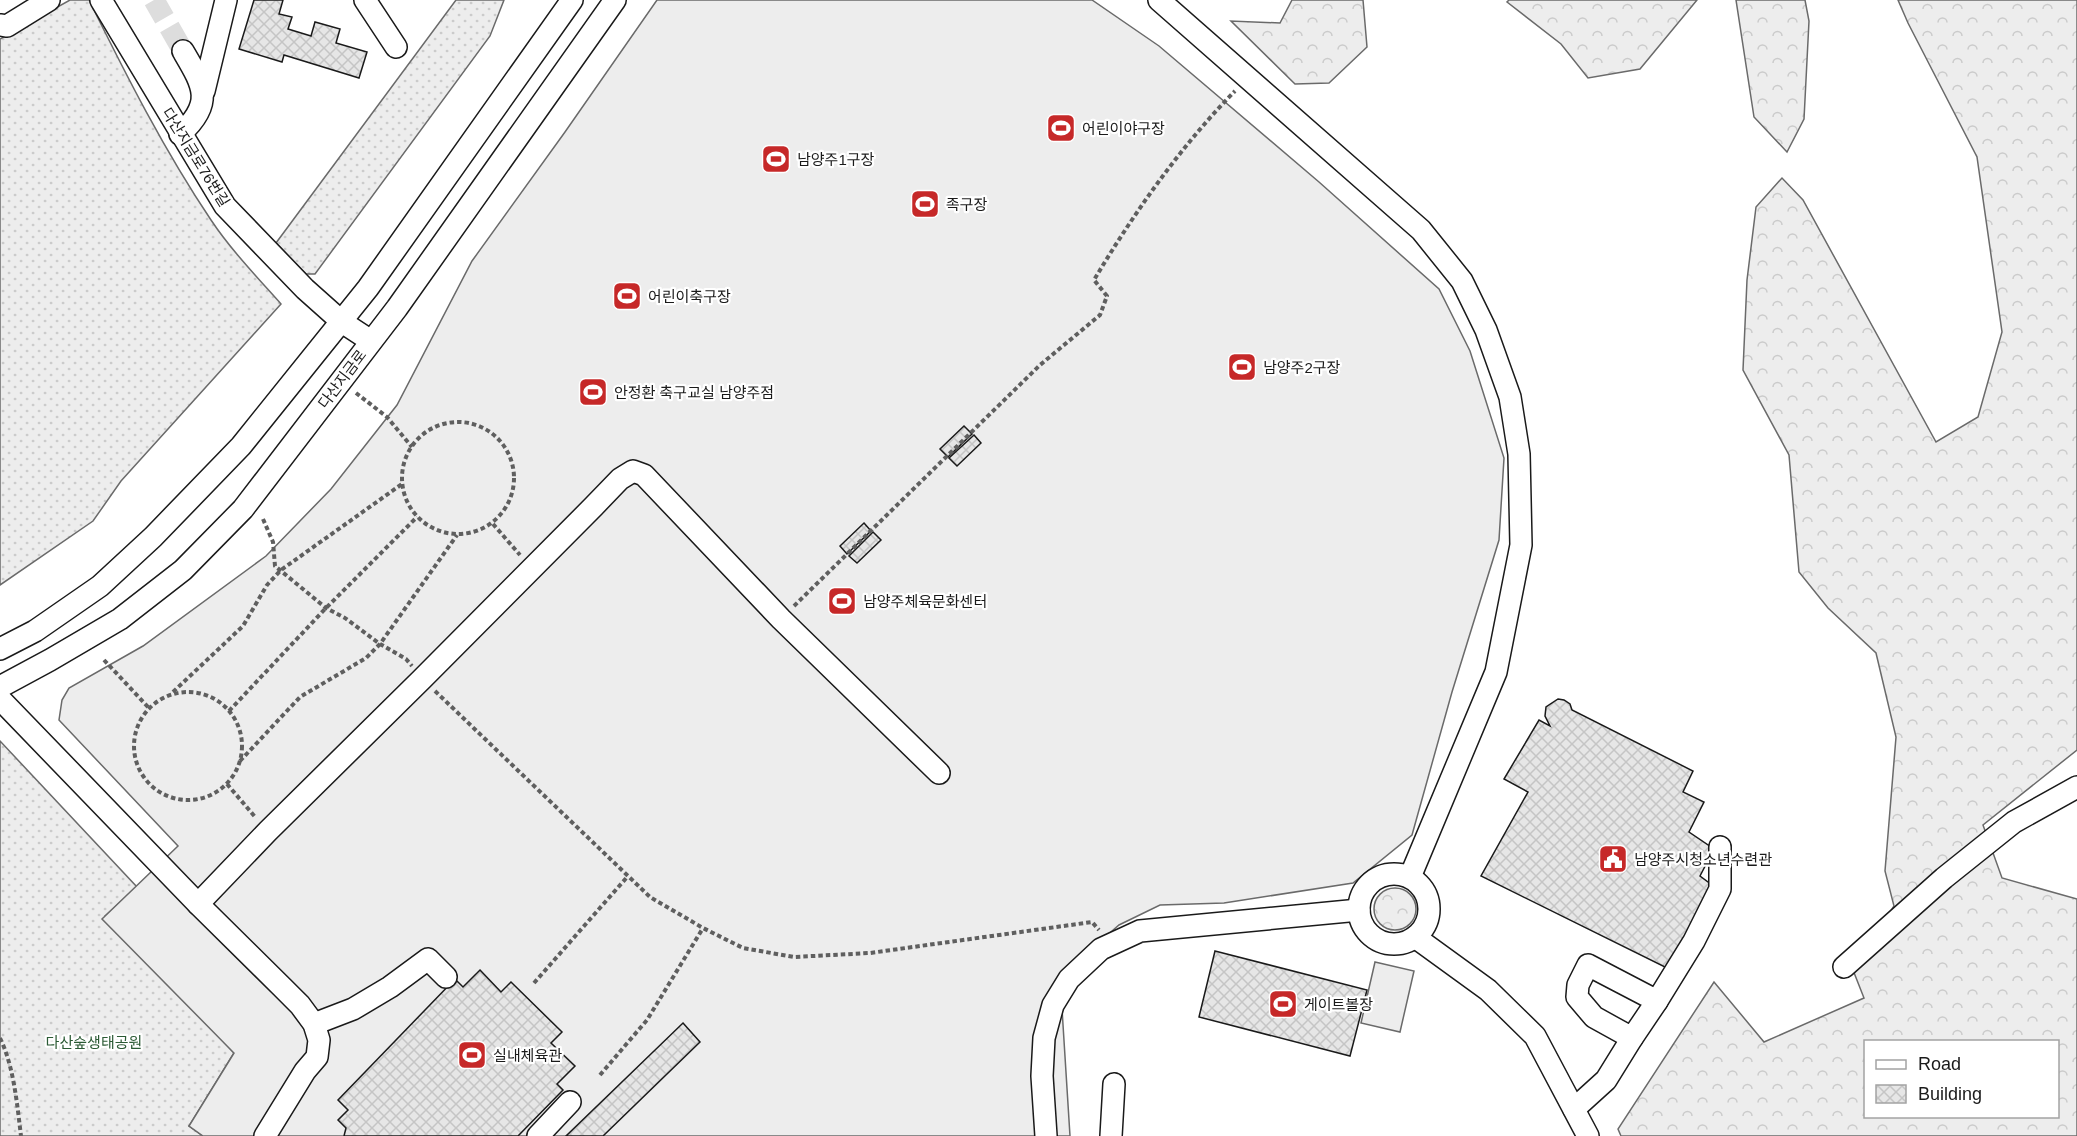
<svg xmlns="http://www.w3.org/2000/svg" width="2077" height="1136" font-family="Arial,'Noto Sans KR',sans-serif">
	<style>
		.grass { fill: url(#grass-dots); stroke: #6a6a6a; stroke-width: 1.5 }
		.forest { fill: url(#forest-crowns); stroke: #6a6a6a; stroke-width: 1.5; fill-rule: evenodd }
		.built { fill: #ededed; stroke: #6a6a6a; stroke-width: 1.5 }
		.building { fill: url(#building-cross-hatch); stroke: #1a1a1a; stroke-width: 1.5 }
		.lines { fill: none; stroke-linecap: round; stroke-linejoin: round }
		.minor-tunnel { stroke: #ddd; stroke-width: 21; stroke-dasharray: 21 10; stroke-linecap: butt }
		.minor-casing { stroke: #1a1a1a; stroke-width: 24 }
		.path { stroke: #5f5f5f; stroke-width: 4; stroke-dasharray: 4.5 3; stroke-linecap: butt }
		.minor { stroke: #fff; stroke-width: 21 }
		.labels { text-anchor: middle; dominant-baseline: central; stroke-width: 4.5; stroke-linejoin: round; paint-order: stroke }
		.poi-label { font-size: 15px; fill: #1a1a1a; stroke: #fff; text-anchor: start }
		.street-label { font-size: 15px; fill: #1a1a1a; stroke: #fff }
		.park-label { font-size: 15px; fill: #2b5a34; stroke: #fff }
	</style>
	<defs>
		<pattern id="grass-dots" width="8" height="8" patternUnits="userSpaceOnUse" patternTransform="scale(1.5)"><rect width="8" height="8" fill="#ededed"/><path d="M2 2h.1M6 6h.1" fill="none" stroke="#cbcbcb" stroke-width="1.8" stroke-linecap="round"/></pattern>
		<pattern id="forest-crowns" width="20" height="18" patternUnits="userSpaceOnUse" patternTransform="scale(1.5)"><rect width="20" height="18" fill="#ededed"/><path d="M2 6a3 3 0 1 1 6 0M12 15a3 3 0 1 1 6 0" fill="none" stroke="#cbcbcb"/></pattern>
		<pattern id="building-cross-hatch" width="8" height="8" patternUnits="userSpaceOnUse" patternTransform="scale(1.5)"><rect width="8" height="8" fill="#e6e6e6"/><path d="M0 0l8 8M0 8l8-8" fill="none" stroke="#c5c5c5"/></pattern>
	</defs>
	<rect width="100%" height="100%" fill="#fff"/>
	<g class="grass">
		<path d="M70 0H89C126 75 164 150 211 220 231 250 257 277 281 304L121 481 93 521 0 585V39Z"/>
		<path d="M456 0H504L490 36 315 274H306L276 243Z"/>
		<path d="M0 741 137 887 105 916 234 1053 189 1126 203 1136H0Z"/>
	</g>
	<g class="forest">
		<path d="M1292 0H1363L1367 47 1329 83 1295 84 1231 21 1280 23Z"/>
		<path d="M1509 0H1697L1640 69 1588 78 1561 44 1507 2Z"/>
		<path d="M1736 0H1805L1809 21 1804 119 1787 152 1754 117Z"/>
		<path d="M1898 0H2077V750L1983 825 2002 878 2077 899V1136H1621L1618 1129 1714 982 1764 1042 1864 998 1853 970 1894 906 1885 871 1896 737 1876 653 1828 608 1799 572 1789 455 1743 370 1747 280 1756 207 1782 178 1803 200 1936 442 1978 417 2002 332 1977 157 1908 23ZM1866 1042H2058V1116H1866Z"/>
		<circle cx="1395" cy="909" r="21"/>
	</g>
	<g class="built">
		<path d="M657 0H1092L1159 46 1319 182 1439 289 1470 351 1504 458 1499 540 1452 692 1412 835 1353 883 1224 903 1160 905 1119 925 1060 977 1070 1136H203L189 1126 234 1053 102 919 178 846 59 720 62 700 69 688 143 646 266 556 331 489 397 405 472 261 565 132Z"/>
		<path d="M1375 962 1414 971 1400 1032 1361 1023Z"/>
	</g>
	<g class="building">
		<path d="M254 0H283L279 14 292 17 288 29 311 36 315 22 340 29 336 43 367 52 359 78 284 55 282 62 239 49Z"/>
		<path d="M964 426 972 434 948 457 940 449Z"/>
		<path d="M974 435 981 443 957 466 949 458Z"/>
		<path d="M864 523 871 531 847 554 840 546Z"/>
		<path d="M873 532 881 540 857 563 849 556Z"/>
		<path d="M1558 699 1564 700 1570 704 1572 710 1693 771 1683 792 1704 802 1689 832 1714 849 1700 876 1712 885 1673 971 1481 876 1528 792 1504 779 1539 720 1550 726 1545 716 1546 707Z"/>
		<path d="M1215 951 1367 990 1350 1056 1199 1017Z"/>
		<path d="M480 970 501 992 511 982 562 1032 551 1043 575 1066 557 1084 563 1090 518 1136H344L346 1128 338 1120 348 1110 338 1100 455 979 463 987Z"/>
		<path d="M683 1023 700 1042 603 1136H566Z"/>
	</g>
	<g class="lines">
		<path class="minor-tunnel" d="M154 0 183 51"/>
		<g class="minor-casing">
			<g id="minor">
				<path d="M101 0 225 206 305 289 342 322 371 341"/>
				<path d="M365 0 396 47"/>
				<path d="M1159 0 1421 230 1462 281 1486 330 1510 397 1519 454 1521 545 1496 672 1410 877"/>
				<path d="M0 25 7 26 49 0"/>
				<path d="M204 91 226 0"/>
				<path d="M180 134C215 103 203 85 183 51"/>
				<path d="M0 649 35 631 100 586 153 537 241 446 368 288 572 0"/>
				<path d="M0 687 50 660 120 619 183 570 243 509 397 308 615 0"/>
				<path d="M0 699 198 904 283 988 300 1005 314 1024 319 1040 317 1057 305 1071 265 1136"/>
				<circle cx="1394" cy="909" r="35"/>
				<path d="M198 904 268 831 422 679 594 506 620 479 633 471 644 475 781 619 939 773"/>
				<path d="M1415 937 1488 990 1535 1036 1588 1136"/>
				<path d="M1588 965 1657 1001 1632 1038 1594 1017 1577 997 1578 985Z"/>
				<path d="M1844 967 1944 878 2014 822 2077 787"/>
				<path d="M1657 1001 1694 941 1720 889V847"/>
				<path d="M314 1024 353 1009 390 987 428 959 446 977"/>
				<path d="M1574 1109 1606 1080 1632 1038"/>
				<path d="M538 1136 570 1102"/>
				<path d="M1046 1136 1042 1076 1044 1038 1053 1005 1069 979 1101 949 1140 931 1359 910"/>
				<path d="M1111 1136 1114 1084"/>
			</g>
		</g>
		<g class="path">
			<path d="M356 393 387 417 412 447"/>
			<circle cx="458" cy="478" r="56"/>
			<path d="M263 519 273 542 275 566 326 608 345 618 380 644 406 659 412 666"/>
			<path d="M493 524 520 555"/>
			<path d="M794 606 1040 365 1100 315 1107 296 1094 280C1134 213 1180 147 1235 91"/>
			<path d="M104 660 149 708"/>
			<path d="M435 691 650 897 703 928 743 948 794 957 870 953 1092 922 1099 930"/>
			<path d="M173 692 243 626 267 585 281 570 402 484"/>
			<circle cx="188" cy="746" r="54"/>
			<path d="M229 711 326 608 417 517"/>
			<path d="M240 761 300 697 366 658 380 644 457 535"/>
			<path d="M227 784 256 818"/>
			<path d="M534 983 628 876"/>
			<path d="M0 1038C14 1067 17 1104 21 1136"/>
			<path d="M600 1075 647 1020 703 928"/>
		</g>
		<use href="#minor" class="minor"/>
	</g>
	<defs>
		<g id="stadium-square" transform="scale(1.5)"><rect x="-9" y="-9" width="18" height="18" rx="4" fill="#c62828" stroke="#fff"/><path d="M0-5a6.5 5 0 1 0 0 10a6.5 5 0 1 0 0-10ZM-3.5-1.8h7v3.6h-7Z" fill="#fff"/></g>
		<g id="civic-square" transform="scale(1.5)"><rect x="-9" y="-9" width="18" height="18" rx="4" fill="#c62828" stroke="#fff"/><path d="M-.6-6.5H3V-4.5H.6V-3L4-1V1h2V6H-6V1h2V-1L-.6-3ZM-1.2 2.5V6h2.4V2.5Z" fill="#fff"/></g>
	</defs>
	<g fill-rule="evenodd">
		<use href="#stadium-square" x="1061" y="128"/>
		<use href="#stadium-square" x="776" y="159"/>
		<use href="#stadium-square" x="925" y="204"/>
		<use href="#stadium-square" x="627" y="296"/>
		<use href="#stadium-square" x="1242" y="367"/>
		<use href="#stadium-square" x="593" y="392"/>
		<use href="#stadium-square" x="842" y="601"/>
		<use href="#civic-square" x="1613" y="859"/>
		<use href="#stadium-square" x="1283" y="1004"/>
		<use href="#stadium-square" x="472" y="1055"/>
	</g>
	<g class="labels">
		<g class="poi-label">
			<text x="1082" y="128">어린이야구장</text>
			<text x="797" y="159">남양주1구장</text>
			<text x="946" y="204">족구장</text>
			<text x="648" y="296">어린이축구장</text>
			<text x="1263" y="367">남양주2구장</text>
			<text x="614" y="392">안정환 축구교실 남양주점</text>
			<text x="863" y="601">남양주체육문화센터</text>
			<text x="1634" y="859">남양주시청소년수련관</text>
			<text x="1304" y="1004">게이트볼장</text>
			<text x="493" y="1055">실내체육관</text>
		</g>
		<g class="street-label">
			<text transform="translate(196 157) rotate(58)">다산지금로76번길</text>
			<text transform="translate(342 379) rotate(-53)">다산지금로</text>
		</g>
		<g class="park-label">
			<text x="94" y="1042">다산숲생태공원</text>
		</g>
	</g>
	<rect x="1864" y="1040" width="195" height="78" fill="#ffffff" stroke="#a3a3a3" stroke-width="1.5"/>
	<rect x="1876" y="1060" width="30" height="9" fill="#ffffff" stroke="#a3a3a3" stroke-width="1.5"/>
	<text x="1918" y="1070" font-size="18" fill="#1a1a1a">Road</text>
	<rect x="1876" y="1085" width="30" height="18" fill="url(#building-cross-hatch)" stroke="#a3a3a3" stroke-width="1.5"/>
	<text x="1918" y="1100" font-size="18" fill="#1a1a1a">Building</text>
</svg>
